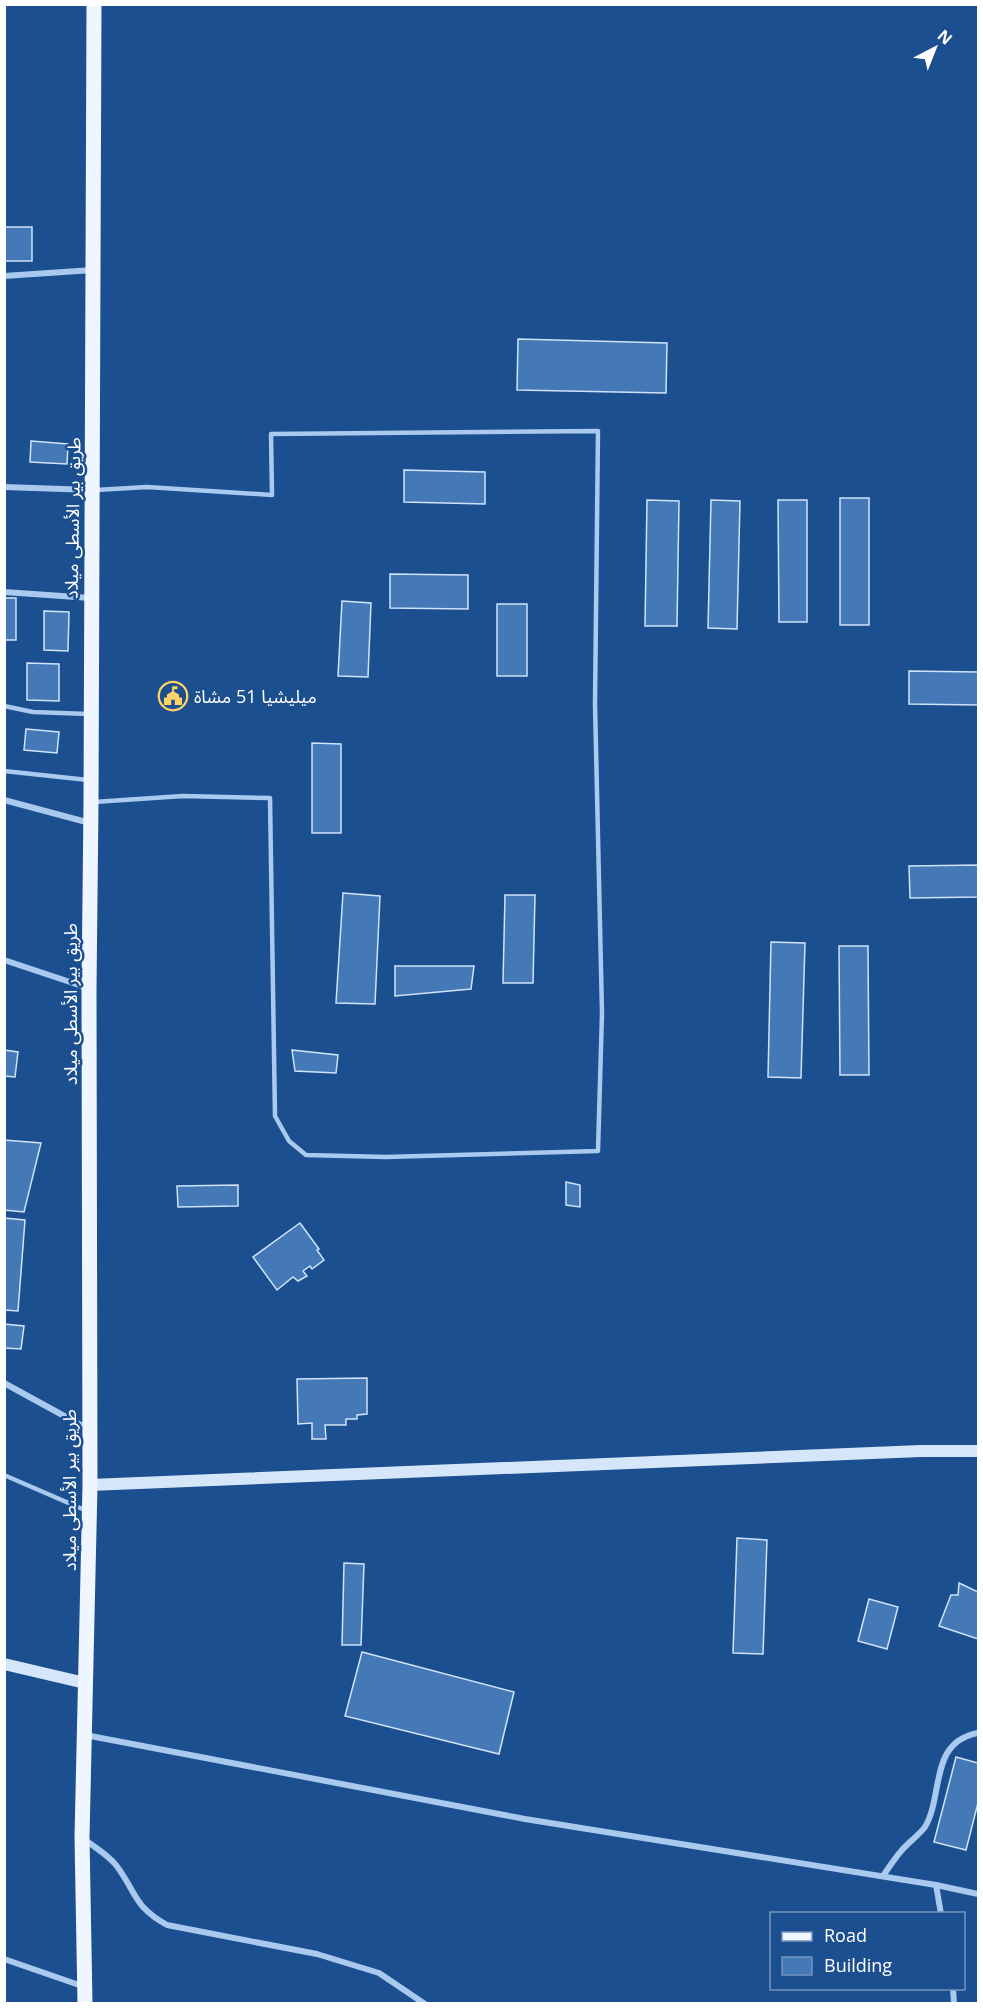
<svg xmlns="http://www.w3.org/2000/svg" width="983" height="2008" font-family="'Open Sans','Noto Sans Arabic',sans-serif">
	<style>
		.building { fill: #4478b7; stroke: #cfe3fa; stroke-width: 1.5 }
		.lines { fill: none; stroke-linecap: round; stroke-linejoin: round }
		.lane { stroke: #a9c9ee; stroke-width: 4.5 }
		.street { stroke: #a9c9ee; stroke-width: 6 }
		.secondary { stroke: #d6e6fa; stroke-width: 12 }
		.primary { stroke: #f0f6ff; stroke-width: 15 }
		.labels { text-anchor: middle; dominant-baseline: central; stroke-width: 5; stroke-linejoin: round; paint-order: stroke }
		.street-label { font-size: 18px; fill: #fff; stroke: #1b4f8f }
		.poi-label { font-size: 18px; fill: #fff; stroke: #1b4f8f; text-anchor: start }
	</style>
	<rect width="100%" height="100%" fill="#1b4f8f"/>
	<g class="building">
		<rect x="4" y="227" width="28" height="34"/>
		<path d="M518 339 667 343 666 393 517 390Z"/>
		<path d="M31 441 68 444 67 464 30 462Z"/>
		<path d="M404 470 485 472V504L404 502Z"/>
		<rect x="840" y="498" width="29" height="127"/>
		<path d="M647 500 679 501 677 626H645Z"/>
		<path d="M711 500 740 501 737 629 708 628Z"/>
		<path d="M778 500H807V622H779Z"/>
		<path d="M390 574 468 575V609L390 608Z"/>
		<rect x="4" y="598" width="12" height="42"/>
		<path d="M342 601 371 603 368 677 338 676Z"/>
		<rect x="497" y="604" width="30" height="72"/>
		<path d="M44 611 69 612 68 651 44 650Z"/>
		<path d="M27 663 59 664V701L27 700Z"/>
		<path d="M909 671 978 672V705L909 704Z"/>
		<path d="M26 729 59 732 57 753 24 750Z"/>
		<path d="M312 743 341 744V833H312Z"/>
		<path d="M978 865V897L910 898 909 866Z"/>
		<path d="M343 893 380 896 375 1004 336 1003Z"/>
		<path d="M505 895H535L533 983H503Z"/>
		<path d="M771 942 805 943 801 1078 768 1077Z"/>
		<path d="M839 946H868L869 1075H840Z"/>
		<path d="M395 966H474L471 989 395 996Z"/>
		<path d="M4 1050 18 1052 15 1077 4 1076Z"/>
		<path d="M292 1050 338 1055 336 1073 295 1071Z"/>
		<path d="M4 1140 41 1143 24 1212 4 1210Z"/>
		<path d="M566 1182 580 1185V1207L566 1205Z"/>
		<path d="M238 1185V1206L178 1207 177 1186Z"/>
		<path d="M4 1218 25 1220 18 1311 4 1310Z"/>
		<path d="M300 1223 319 1249 317 1250 324 1260 312 1269 310 1266 303 1271 307 1276 298 1281 293 1277 277 1290 253 1257Z"/>
		<path d="M4 1324 24 1326 21 1349 4 1348Z"/>
		<path d="M367 1378V1414L357 1415V1419H346V1425H325L326 1439H312V1423L298 1424 297 1379Z"/>
		<path d="M737 1538 767 1540 763 1654 733 1653Z"/>
		<path d="M344 1563 364 1564 361 1645H342Z"/>
		<path d="M959 1583 978 1592V1639L939 1626 951 1595H958Z"/>
		<path d="M869 1599 898 1607 887 1649 858 1641Z"/>
		<path d="M362 1652 514 1692 499 1754 345 1716Z"/>
		<path d="M956 1757 978 1763V1803L966 1850 934 1842Z"/>
	</g>
	<g class="lines">
		<g class="lane">
			<path d="M4 706 33 712 88 714"/>
			<path d="M4 771 88 780"/>
			<path d="M94 802 183 796 270 798 275 1116 289 1141 306 1155 386 1157 598 1151 602 1013 595 704 598 431 271 434 272 495 147 487 96 490"/>
			<path d="M4 1475 87 1511"/>
		</g>
		<g class="street">
			<path d="M4 276 93 270"/>
			<path d="M4 487 92 490"/>
			<path d="M4 592 91 598"/>
			<path d="M4 800 90 823"/>
			<path d="M4 960 88 988"/>
			<path d="M4 1383 88 1429"/>
			<path d="M85 1735 525 1819 936 1885 978 1894"/>
			<path d="M83 1838C94 1847 108 1855 116 1865 137 1893 133 1906 167 1925L317 1954 379 1973 425 2004"/>
			<path d="M883 1876C889 1867 895 1858 902 1850 909 1842 919 1835 925 1827 944 1794 929 1742 978 1733"/>
			<path d="M936 1885 941 1914"/>
			<path d="M4 1959 85 1987"/>
			<path d="M953 1988 954 2004"/>
		</g>
		<g class="secondary">
			<path d="M90 1485 921 1451H978"/>
			<path d="M4 1664 85 1683"/>
		</g>
		<path class="primary" d="M85 2004 82 1837 90 1485 89 989 91 803 94 4"/>
	</g>
	<defs>
		<g id="civic-ring" transform="scale(1.5)"><circle r="9.5" fill="#1b4f8f" stroke="#ffd166" stroke-width="1.5"/><path d="M-.6-6.5H3V-4.5H.6V-3L4-1V1h2V6H-6V1h2V-1L-.6-3ZM-1.2 2.5V6h2.4V2.5Z" fill="#ffd166"/></g>
	</defs>
	<g fill-rule="evenodd">
		<use href="#civic-ring" x="173" y="696"/>
	</g>
	<g class="labels">
		<g class="street-label">
			<text transform="translate(72 518) rotate(-89)">طريق بير الأسطى ميلاد</text>
			<text transform="translate(70 1004) rotate(-90)">طريق بير الأسطى ميلاد</text>
			<text transform="translate(69 1490) rotate(-90)">طريق بير الأسطى ميلاد</text>
		</g>
		<g class="poi-label">
			<text x="194" y="696">ميليشيا 51 مشاة</text>
		</g>
	</g>
	<rect width="983" height="2008" fill="none" stroke="#ffffff" stroke-width="12"/>
	<rect x="770" y="1912" width="195" height="78" fill="#1b4f8f" stroke="#7695bc" stroke-width="1.5"/>
	<rect x="782" y="1932" width="30" height="9" fill="#f0f6ff" stroke="#7695bc" stroke-width="1.5"/>
	<text x="824" y="1942" font-size="18" fill="#ffffff">Road</text>
	<rect x="782" y="1957" width="30" height="18" fill="#4478b7" stroke="#7695bc" stroke-width="1.5"/>
	<text x="824" y="1972" font-size="18" fill="#ffffff">Building</text>
	<g transform="translate(935 48) rotate(42)" stroke="#1b4f8f" stroke-width="4.5" paint-order="stroke">
	<path d="M0-4.5L10 22L0 15L-10 22Z" fill="#ffffff"/>
	<text y="-9" font-size="16" font-weight="bold" text-anchor="middle" fill="#ffffff">N</text>
	</g>
</svg>
